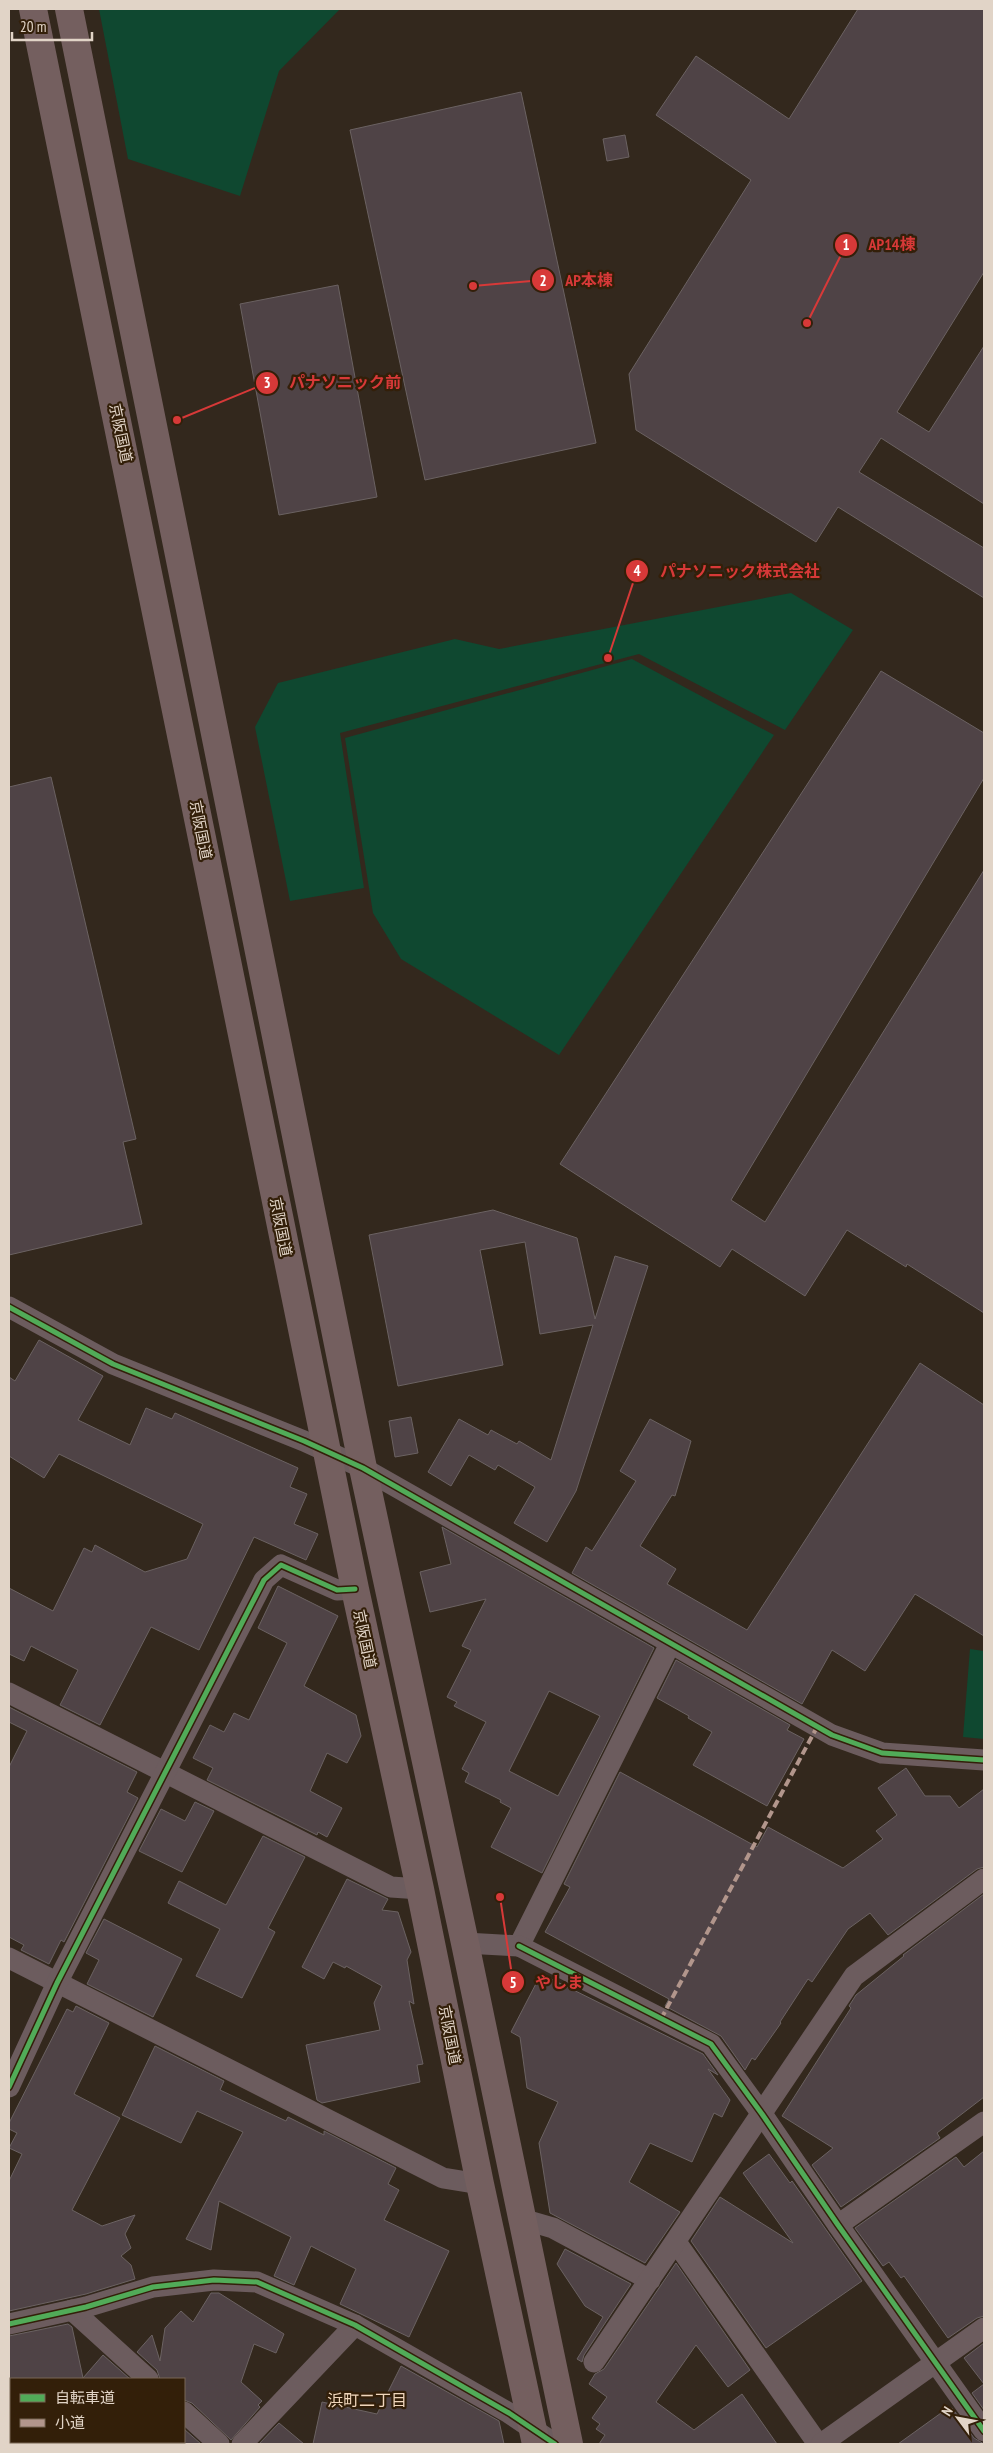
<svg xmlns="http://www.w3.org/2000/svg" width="993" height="2453" font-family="'PT Sans Narrow','Noto Sans JP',sans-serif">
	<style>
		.green { fill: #0f4830 }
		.building { fill: #4f4346; stroke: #6b6262; fill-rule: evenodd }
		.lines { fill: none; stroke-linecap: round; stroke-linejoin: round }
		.street { stroke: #6c5c5e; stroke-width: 21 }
		.highway { stroke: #745f5f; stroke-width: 28 }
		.quiet { stroke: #b2968c; stroke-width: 4; stroke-dasharray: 8 4; stroke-linecap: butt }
		.cycleway-casing { stroke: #331f09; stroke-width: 8 }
		.cycleway { stroke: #51ab58; stroke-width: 5 }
		.labels { text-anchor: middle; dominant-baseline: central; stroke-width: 4.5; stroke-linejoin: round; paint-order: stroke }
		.street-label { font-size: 15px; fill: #e1d4c7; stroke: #331f09 }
		.neighbourhood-label { font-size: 16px; fill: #f0d6bc; stroke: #331f09 }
		.leader { fill: none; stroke: #d73938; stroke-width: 2 }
		.callout-dot { fill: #d73938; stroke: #331f09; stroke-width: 2 }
		.mark-label { font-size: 15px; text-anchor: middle; font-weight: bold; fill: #fff }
		.callout-label { font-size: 16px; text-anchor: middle; font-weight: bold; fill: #d73938; stroke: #331f09; stroke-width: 4.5; stroke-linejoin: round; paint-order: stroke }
	</style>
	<rect width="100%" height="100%" fill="#33281d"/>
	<g class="green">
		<path d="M99 9H340L279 71 240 196 128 159Z"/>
		<path d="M791 593 853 630 785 730 639 654 340 733 364 888 290 901 255 727 278 683 455 639 499 649Z"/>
		<path d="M632 659 774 735 559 1055 401 959 373 913 345 738Z"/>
		<path d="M970 1649 984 1651V1739L963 1737Z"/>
	</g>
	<g class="building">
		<path d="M858 9H984V272L897 412 929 432 984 346V504L881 438 859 472 984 548V598L838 507 816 542 636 430 629 374 751 180 656 115 696 56 789 119Z"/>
		<path d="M521 92 596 443 425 480 350 130Z"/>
		<path d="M625 135 629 157 607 161 603 139Z"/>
		<path d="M338 285 377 497 279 515 240 304Z"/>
		<path d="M881 671 984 733V778L731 1200 765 1222 984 870V1313L907 1264 906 1267 847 1230 805 1296 732 1249 720 1267 560 1164Z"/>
		<path d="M51 777 136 1139 123 1142 142 1224 9 1255V787Z"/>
		<path d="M493 1210 577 1238 595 1319 615 1256 648 1266 576 1491 547 1542 514 1523 535 1487 498 1465 495 1470 469 1455 451 1486 428 1472 459 1419 488 1435 491 1430 517 1444 519 1441 551 1460 593 1325 540 1334 525 1242 480 1250 503 1365 398 1386 369 1235Z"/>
		<path d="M39 1340 103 1376 78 1420 130 1445 146 1408 172 1419 175 1413 298 1468 290 1487 307 1494 294 1524 318 1534 306 1560 254 1537 199 1650 151 1627 100 1725 60 1705 78 1670 31 1646 24 1661 9 1654V1588L53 1611 84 1548 92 1552 95 1545 145 1572 187 1559 203 1524 59 1454 44 1478 9 1456V1377L15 1381Z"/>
		<path d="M920 1363 984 1405V1636L915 1594 865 1671 832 1650 802 1704 572 1573 586 1547 592 1551 636 1481 620 1471 650 1419 691 1441 675 1496 672 1495 640 1546 676 1569 667 1584 747 1630Z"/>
		<path d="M411 1417 418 1453 395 1457 389 1421Z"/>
		<path d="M442 1527 654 1648 542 1873 491 1847 511 1808 500 1802 501 1800 465 1782 469 1773 462 1769 486 1722 454 1706 457 1702 447 1697 471 1650 462 1646 486 1599 430 1612 420 1572 451 1564ZM549 1691 600 1716 558 1796 509 1771Z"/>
		<path d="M278 1586 338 1616 304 1686 356 1715 361 1736 347 1763 327 1753 310 1791 342 1808 327 1837 318 1832 317 1835 207 1780 213 1768 193 1758 210 1725 224 1732 234 1713 249 1720 287 1643 258 1628Z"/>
		<path d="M676 1660 790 1725 787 1730 804 1739 767 1806 693 1765 712 1732 688 1718 689 1716 657 1698Z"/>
		<path d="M9 1707 137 1772 127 1792 138 1798 64 1942 61 1940 49 1964 21 1950 24 1945 9 1937V1767L27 1731 9 1722Z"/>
		<path d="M906 1768 925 1796H950L959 1808 984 1789V1867L977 1869 888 1935 870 1913 848 1929 812 1982 808 1979 780 2022 781 2023 755 2060 752 2058 745 2070 721 2036 665 2006 669 1999 545 1932 570 1887 564 1884 620 1772 757 1847 768 1827 843 1868 883 1839 876 1831 897 1815 878 1788Z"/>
		<path d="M195 1802 214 1811 182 1872 139 1851 161 1809 185 1821Z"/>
		<path d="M263 1836 305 1857 268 1928 275 1932 242 1998 196 1976 220 1929 168 1903 179 1881 226 1905Z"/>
		<path d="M347 1879 388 1899 382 1910 398 1912 411 1952 407 1960 414 2004 409 2001 423 2064 417 2065 420 2082 322 2103 317 2100 306 2045 380 2030 374 2003 382 1986 346 1966 345 1968 333 1962 324 1979 302 1967Z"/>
		<path d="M984 1894V2097L937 2133 940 2138 841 2207 812 2165 833 2148 782 2116 851 2008 849 2006 856 1995 904 1956 903 1955Z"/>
		<path d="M104 1919 182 1959 153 2017 87 1984 99 1960 86 1953Z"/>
		<path d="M541 1974 703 2054 718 2075 708 2069 730 2100 722 2117 714 2113 692 2162 650 2143 629 2182 680 2212 645 2263 550 2213 539 2143 558 2102 527 2088 520 2037 511 2032Z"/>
		<path d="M76 2006 109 2023 74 2094 120 2118 72 2210 102 2226 135 2215 125 2234 131 2248 121 2256 131 2265 135 2279 86 2294 9 2311V2181L22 2154 9 2148 17 2133 9 2129V2123L67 2009 73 2012Z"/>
		<path d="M155 2046 224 2081 220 2090 286 2121 288 2117 324 2135V2131L396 2168 388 2184 399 2190 384 2220 449 2251 409 2337 340 2304 356 2269 311 2246 294 2285 274 2276 291 2237 219 2201 211 2250 186 2239 243 2132 197 2111 181 2143 122 2115Z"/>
		<path d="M984 2151V2316L977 2318 948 2338 904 2276 901 2278 889 2262 883 2266 855 2228 956 2157 964 2167Z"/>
		<path d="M769 2154 790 2183 792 2181 862 2281 766 2348 691 2241 720 2197 793 2243 743 2173Z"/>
		<path d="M565 2249 631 2284 584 2355 582 2362 577 2359 603 2317 585 2306 557 2264Z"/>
		<path d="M676 2263 750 2370 728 2387 696 2345 656 2402 694 2430 742 2394 777 2444H599L605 2435 596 2429 600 2424 592 2418 607 2397 589 2384 595 2374 604 2369Z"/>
		<path d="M211 2293H219L284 2334 276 2353 254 2344 241 2382 262 2401 258 2405 260 2407 231 2440 192 2403 184 2400V2379H160L157 2370 137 2352 152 2335 160 2361 165 2328 181 2311 193 2322Z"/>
		<path d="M68 2324 72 2327 83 2378 103 2355 130 2379H9V2336Z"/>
		<path d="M984 2343V2410L972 2393 984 2384 964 2358Z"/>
		<path d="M401 2366 499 2421 504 2444H313L322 2402 377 2414Z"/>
		<path d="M948 2408 949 2410 952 2408 974 2438 984 2444H898Z"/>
		<path d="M279 2423 304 2444H259Z"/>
		<path d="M184 2429 201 2444H184Z"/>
	</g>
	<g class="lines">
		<g class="street">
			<path d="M9 1307 113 1364 304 1441 363 1468 832 1735 882 1753 984 1760"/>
			<path d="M9 1693 391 1887 420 1889"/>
			<path d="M465 1943 519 1946 670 1644"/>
			<path d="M519 1946 711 2044 762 2114 838 2225 984 2431"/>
			<path d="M9 1958 443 2178 480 2184"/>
			<path d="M9 2087 57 1983 264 1580 281 1565 337 1590 355 1589"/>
			<path d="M522 2219 553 2228 650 2280"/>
			<path d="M838 2225 984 2122"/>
			<path d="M676 2242 818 2444"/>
			<path d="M72 2310 148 2379"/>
			<path d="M9 2324 86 2307 153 2287 214 2280 257 2282 355 2325 509 2413 555 2444"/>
			<path d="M594 2362 854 1976 984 1879"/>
			<path d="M184 2412 219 2444"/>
			<path d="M242 2444 355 2325"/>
			<path d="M821 2444 984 2328"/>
		</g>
		<g class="highway">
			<path d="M33 9 355 1589 420 1889 480 2184 536 2444"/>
			<path d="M69 9 363 1468 465 1943 569 2444"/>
		</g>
		<path class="quiet" d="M661 2019 817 1727"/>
		<g class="cycleway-casing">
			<g id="cycleway">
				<path d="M9 1307 113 1364 304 1441 363 1468 832 1735 882 1753 984 1760"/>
				<path d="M519 1946 711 2044 762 2114 838 2225 984 2431"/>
				<path d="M9 2087 57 1983 264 1580 281 1565 337 1590 355 1589"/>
				<path d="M9 2324 86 2307 153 2287 214 2280 257 2282 355 2325 509 2413 555 2444"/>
			</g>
		</g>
		<use href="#cycleway" class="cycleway"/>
	</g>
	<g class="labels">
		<g class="street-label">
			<text transform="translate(121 433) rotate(78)">京阪国道</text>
			<text transform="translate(201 830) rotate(79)">京阪国道</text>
			<text transform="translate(281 1227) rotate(79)">京阪国道</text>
			<text transform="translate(365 1639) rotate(78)">京阪国道</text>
			<text transform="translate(450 2035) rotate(79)">京阪国道</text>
		</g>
		<g class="neighbourhood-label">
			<text x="367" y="2400">浜町二丁目</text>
		</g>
	</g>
	<path class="leader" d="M807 323L846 245M473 286L543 280M177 420L267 383M608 658L637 571M500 1897L513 1982"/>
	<g class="callout-dot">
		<circle cx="807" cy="323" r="5"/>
		<circle cx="473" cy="286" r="5"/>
		<circle cx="177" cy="420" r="5"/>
		<circle cx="608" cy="658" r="5"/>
		<circle cx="500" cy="1897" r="5"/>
		<circle cx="846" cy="245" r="12"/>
		<circle cx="543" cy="280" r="12"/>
		<circle cx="267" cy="383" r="12"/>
		<circle cx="637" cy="571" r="12"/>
		<circle cx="513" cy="1982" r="12"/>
	</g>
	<g class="mark-label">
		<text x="846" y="250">1</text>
		<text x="543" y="286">2</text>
		<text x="267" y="388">3</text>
		<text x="637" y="576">4</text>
		<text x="513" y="1988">5</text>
	</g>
	<g class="callout-label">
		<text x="892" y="250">AP14棟</text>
		<text x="589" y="286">AP本棟</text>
		<text x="345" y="388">パナソニック前</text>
		<text x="740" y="577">パナソニック株式会社</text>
		<text x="559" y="1988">やしま</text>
	</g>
	<rect width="993" height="2453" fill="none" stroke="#e1d4c7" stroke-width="20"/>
	<rect x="10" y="2378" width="175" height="65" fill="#331f09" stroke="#796755"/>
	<rect x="20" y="2394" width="25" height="8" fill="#51ab58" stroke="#796755"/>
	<text x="55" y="2403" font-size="15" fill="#e1d4c7">自転車道</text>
	<rect x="20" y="2419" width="25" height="8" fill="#b2968c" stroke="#796755"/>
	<text x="55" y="2428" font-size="15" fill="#e1d4c7">小道</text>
	<g transform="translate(958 2418) rotate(302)" stroke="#331f09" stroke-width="4" paint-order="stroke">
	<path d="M0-4L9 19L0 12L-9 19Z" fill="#e1d4c7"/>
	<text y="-8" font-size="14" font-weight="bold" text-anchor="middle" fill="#e1d4c7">N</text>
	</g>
	<path d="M12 32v8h80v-8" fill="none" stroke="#e1d4c7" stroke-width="2.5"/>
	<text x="20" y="32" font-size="15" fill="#e1d4c7" stroke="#331f09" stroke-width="4" paint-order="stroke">20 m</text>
</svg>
